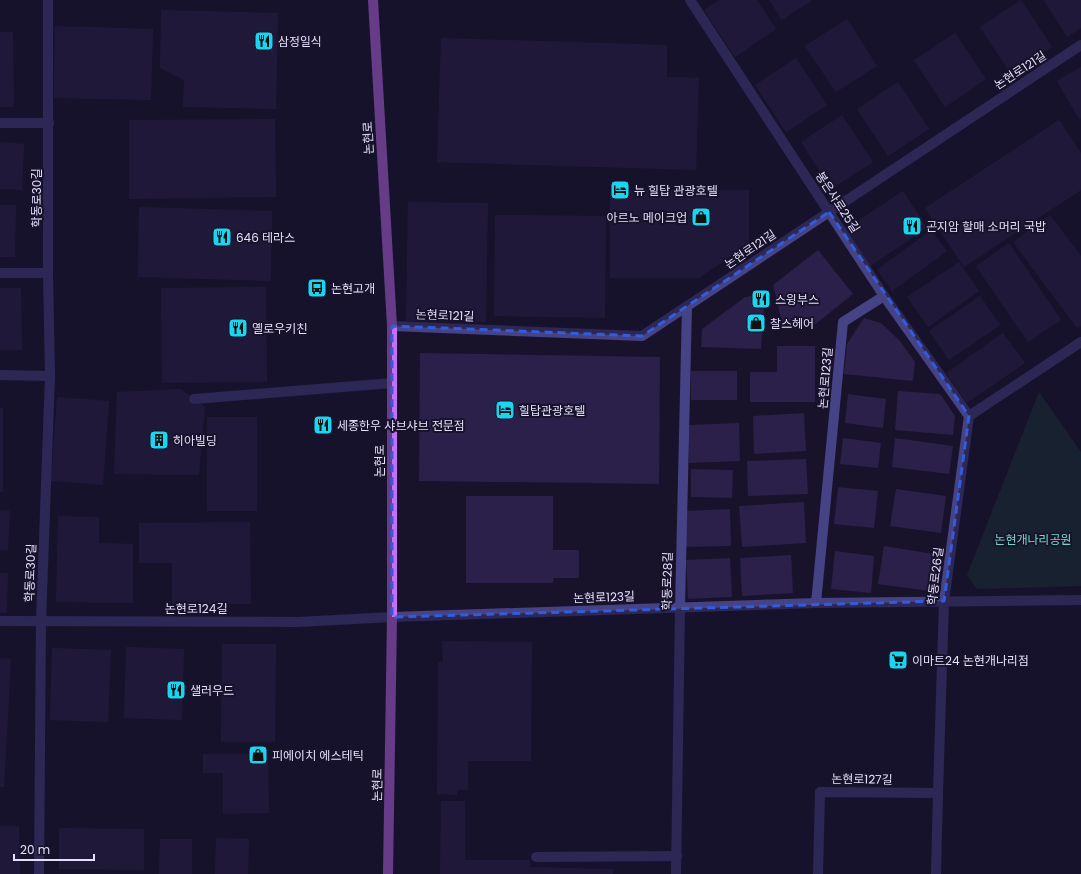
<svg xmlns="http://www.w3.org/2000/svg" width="1081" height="874" font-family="Poppins,'Noto Sans KR',sans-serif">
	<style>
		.green { fill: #173434 }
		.building { fill: #2a204a }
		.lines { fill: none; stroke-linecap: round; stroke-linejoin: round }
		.minor { stroke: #464286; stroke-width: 10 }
		.major { stroke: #c66ef5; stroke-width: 10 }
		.marked { fill: none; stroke: #315cdc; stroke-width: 3; stroke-dasharray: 8 5; stroke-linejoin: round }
		.labels { text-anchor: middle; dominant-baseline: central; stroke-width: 4; stroke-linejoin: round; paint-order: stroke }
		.poi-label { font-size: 12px; fill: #e3dffd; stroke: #18132b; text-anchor: start }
		.street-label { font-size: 12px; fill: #e3dffd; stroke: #18132b }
		.park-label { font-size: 12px; fill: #6edac1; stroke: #18132b }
	</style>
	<rect width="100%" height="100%" fill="#18132b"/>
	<path class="green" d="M1039 392 1081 452V586L977 589 967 575Z"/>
	<g class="building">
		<path d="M719 0H757L776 29 735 57 704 10Z"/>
		<path d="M769 0H812L782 20Z"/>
		<path d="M1021 0 1052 47 1011 74 980 27Z"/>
		<path d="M1044 0H1081V28L1067 37Z"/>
		<path d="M161 10 278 13 276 109 183 107 184 80 160 68Z"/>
		<path d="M847 19 877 66 836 92 805 46Z"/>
		<path d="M55 26 153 29 151 100 54 98Z"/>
		<path d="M0 32H13L14 107H0Z"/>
		<path d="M955 33 986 79 945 107 914 60Z"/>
		<path d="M441 38 667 45V77L699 78 696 170 437 162Z"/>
		<path d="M796 58 827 105 786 132 755 85Z"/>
		<path d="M1081 67V118L1079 119 1057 81Z"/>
		<path d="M898 82 929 129 888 156 857 109Z"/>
		<path d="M842 115 873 162 831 189 801 142Z"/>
		<path d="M275 119 276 197 129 199V120Z"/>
		<path d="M1059 120 1081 153V190L964 267 925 208Z"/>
		<path d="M0 142 24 144 22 190 0 189Z"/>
		<path d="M610 190H749V244L699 278H610Z"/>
		<path d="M903 191 927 228 870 266 846 229Z"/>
		<path d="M408 202 488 203 486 322 406 321Z"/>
		<path d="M0 205H16L15 257H0Z"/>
		<path d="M139 207 272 211 271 281 138 277Z"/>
		<path d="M495 215 606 216 605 318 494 316Z"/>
		<path d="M1050 215 1081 256V326L1077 328 1013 242Z"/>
		<path d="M931 230 947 251 892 291 877 270Z"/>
		<path d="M1009 243 1061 320 1028 342 976 266Z"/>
		<path d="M818 250 853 294 813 326 782 323 773 285Z"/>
		<path d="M959 262 979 291 928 327 907 297Z"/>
		<path d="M266 287 267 382 162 383 161 288Z"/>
		<path d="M0 288H21L22 350H0Z"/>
		<path d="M765 293 761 349 701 347 702 329 745 297Z"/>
		<path d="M980 296 1000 325 949 360 929 331Z"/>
		<path d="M864 318 881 323 900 341 915 362 913 381 844 374 847 344Z"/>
		<path d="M1003 333 1025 363 967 403 946 373Z"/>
		<path d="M777 346H815V402H750V372H777Z"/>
		<path d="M420 353 660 357 659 484 419 481Z"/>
		<rect x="691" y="371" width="46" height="29"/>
		<path d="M181 389 205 407 199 475 114 474 117 392Z"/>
		<path d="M898 391 940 394 955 416 953 435 895 430Z"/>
		<path d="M848 394 886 399 883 428 845 423Z"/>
		<path d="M57 397 109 401 103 485 51 481Z"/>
		<rect x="0" y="408" width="3" height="84"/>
		<path d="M804 413 806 451 754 454 753 416Z"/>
		<rect x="207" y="417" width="50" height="94"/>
		<path d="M739 423 740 461 689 463 688 425Z"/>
		<path d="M843 438 881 443 878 468 840 464Z"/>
		<path d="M895 438 953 446 949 474 892 467Z"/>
		<path d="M806 459 808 494 748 496 747 461Z"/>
		<path d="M691 469 733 470 732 498 691 497Z"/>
		<path d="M838 487 878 491 874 528 834 524Z"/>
		<path d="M896 489 946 496 941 533 890 526Z"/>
		<path d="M466 496H553V550H579V578H554L553 583H466Z"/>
		<path d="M804 502 806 543 742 547 739 506Z"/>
		<path d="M730 509 731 546 686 547 684 511Z"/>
		<path d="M0 510 10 511 8 550H0Z"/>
		<path d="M58 516 99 517V543L133 544V603L56 602Z"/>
		<path d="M250 522 251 604 172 605V563H139V523Z"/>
		<path d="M884 546 934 554 929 591 878 584Z"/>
		<path d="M835 551 874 556 871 593 831 589Z"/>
		<path d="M791 555 793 593 742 596 740 558Z"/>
		<path d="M730 558 732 597 688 599 686 560Z"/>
		<path d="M0 573H8L7 613H0Z"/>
		<path d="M442 641 532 642 531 761H468V790H457V795L437 794 438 662H443Z"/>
		<path d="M222 644H276L275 742H221Z"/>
		<path d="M126 647 184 649 182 720 124 718Z"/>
		<path d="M52 648 111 650 108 722 50 720Z"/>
		<path d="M0 658 11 659 4 787H0Z"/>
		<path d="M203 754H268L269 813 223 814V773H203Z"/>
		<path d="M441 801H465V860H530V867L613 869V874H440Z"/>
		<path d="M0 826H19L20 874H0Z"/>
		<path d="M59 828 144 829V870L59 869Z"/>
		<path d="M216 838 249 839 248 874H215Z"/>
		<path d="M160 839H192V874H159Z"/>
	</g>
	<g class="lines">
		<g class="minor">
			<path d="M690 0 884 296 969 416"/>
			<path d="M0 123H49"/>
			<path d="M0 273H48"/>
			<path d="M392 326 642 336 1081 45"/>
			<path d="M0 375 50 376"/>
			<path d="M194 399 392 383"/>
			<path d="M816 603 843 322 884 296"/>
			<path d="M0 621 298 622 392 617 816 603 1081 600"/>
			<path d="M536 857 677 856"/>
			<path d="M39 874 41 621 50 376 48 273V0"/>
			<path d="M676 874 680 608 687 306"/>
			<path d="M818 874 820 792 938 793"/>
			<path d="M936 874 938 793 944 601 969 416 1081 342"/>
		</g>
		<path class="major" d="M373 0 392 326V617L388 874"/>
	</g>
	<path d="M0 0H1081V874H0ZM829 212 969 416 944 601 392 617V326L642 336Z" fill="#18132b" fill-opacity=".55" fill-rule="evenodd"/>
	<path class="marked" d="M829 212 969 416 944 601 392 617V326L642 336Z"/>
	<defs>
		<g id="restaurant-square" transform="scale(1)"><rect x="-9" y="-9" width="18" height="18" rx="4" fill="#19d5ef" stroke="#18132b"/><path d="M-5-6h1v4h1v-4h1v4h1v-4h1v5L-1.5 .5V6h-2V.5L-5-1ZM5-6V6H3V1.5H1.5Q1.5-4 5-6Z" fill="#111"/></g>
		<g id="hotel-square" transform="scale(1)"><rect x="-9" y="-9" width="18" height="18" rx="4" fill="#19d5ef" stroke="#18132b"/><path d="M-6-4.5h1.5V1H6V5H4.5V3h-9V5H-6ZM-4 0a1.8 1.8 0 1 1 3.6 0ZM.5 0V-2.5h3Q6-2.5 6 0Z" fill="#111"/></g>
		<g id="shop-square" transform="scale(1)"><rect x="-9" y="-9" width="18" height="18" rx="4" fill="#19d5ef" stroke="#18132b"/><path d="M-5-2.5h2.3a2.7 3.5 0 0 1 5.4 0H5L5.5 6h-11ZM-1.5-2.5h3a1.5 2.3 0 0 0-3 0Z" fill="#111"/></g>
		<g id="bus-square" transform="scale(1)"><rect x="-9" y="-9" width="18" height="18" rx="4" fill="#19d5ef" stroke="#18132b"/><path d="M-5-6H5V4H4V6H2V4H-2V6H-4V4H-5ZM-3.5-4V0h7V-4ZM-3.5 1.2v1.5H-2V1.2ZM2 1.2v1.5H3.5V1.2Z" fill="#111"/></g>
		<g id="building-square" transform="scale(1)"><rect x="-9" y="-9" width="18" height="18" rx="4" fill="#19d5ef" stroke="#18132b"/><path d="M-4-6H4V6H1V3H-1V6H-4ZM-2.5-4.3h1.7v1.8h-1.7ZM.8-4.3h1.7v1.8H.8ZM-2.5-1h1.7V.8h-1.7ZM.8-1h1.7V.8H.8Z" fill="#111"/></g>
		<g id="supermarket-square" transform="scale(1)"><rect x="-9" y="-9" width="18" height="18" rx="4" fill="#19d5ef" stroke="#18132b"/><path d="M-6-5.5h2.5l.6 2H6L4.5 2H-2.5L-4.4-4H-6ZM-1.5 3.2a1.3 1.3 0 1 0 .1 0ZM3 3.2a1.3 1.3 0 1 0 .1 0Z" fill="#111"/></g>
	</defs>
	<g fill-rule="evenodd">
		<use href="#restaurant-square" x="264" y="41"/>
		<use href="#hotel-square" x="620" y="190"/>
		<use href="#shop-square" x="701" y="217"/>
		<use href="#restaurant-square" x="912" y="226"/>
		<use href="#restaurant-square" x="222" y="237"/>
		<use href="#bus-square" x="317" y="288"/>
		<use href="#restaurant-square" x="761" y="299"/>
		<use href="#shop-square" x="756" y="323"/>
		<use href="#restaurant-square" x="238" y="328"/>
		<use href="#hotel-square" x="505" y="410"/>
		<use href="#restaurant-square" x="323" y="425"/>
		<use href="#building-square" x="159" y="440"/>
		<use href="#supermarket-square" x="898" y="660"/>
		<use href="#restaurant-square" x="176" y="690"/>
		<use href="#shop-square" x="258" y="755"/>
	</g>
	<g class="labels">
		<g class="poi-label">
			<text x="278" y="41">삼정일식</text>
			<text x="634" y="190">뉴 힐탑 관광호텔</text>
			<text x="687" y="217" text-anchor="end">아르노 메이크업</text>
			<text x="926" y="226">곤지암 할매 소머리 국밥</text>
			<text x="236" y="237">646 테라스</text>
			<text x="331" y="288">논현고개</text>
			<text x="775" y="299">스윙부스</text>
			<text x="770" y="323">찰스헤어</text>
			<text x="252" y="328">옐로우키친</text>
			<text x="519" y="410">힐탑관광호텔</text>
			<text x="337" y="425">세종한우 샤브샤브 전문점</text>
			<text x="173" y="440">히아빌딩</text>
			<text x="912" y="660">이마트24 논현개나리점</text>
			<text x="190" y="690">샐러우드</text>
			<text x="272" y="755">피에이치 에스테틱</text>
		</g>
		<g class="street-label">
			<text transform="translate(1020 70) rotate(-33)">논현로121길</text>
			<text transform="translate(368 138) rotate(-93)">논현로</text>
			<text transform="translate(36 198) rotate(-90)">학동로30길</text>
			<text transform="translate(838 202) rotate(57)">봉은사로25길</text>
			<text transform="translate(750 249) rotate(-34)">논현로121길</text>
			<text transform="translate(445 315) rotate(2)">논현로121길</text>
			<text transform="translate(825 378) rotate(-85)">논현로123길</text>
			<text transform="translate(379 461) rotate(-90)">논현로</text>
			<text transform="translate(30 573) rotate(-88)">학동로30길</text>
			<text transform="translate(935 576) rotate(-83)">학동로26길</text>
			<text transform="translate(667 581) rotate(-89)">학동로28길</text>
			<text transform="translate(604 597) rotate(-2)">논현로123길</text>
			<text x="196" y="608">논현로124길</text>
			<text transform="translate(862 779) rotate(1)">논현로127길</text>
			<text transform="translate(377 785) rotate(-89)">논현로</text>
		</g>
		<g class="park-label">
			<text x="1033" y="539">논현개나리공원</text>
		</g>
	</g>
	<path d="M14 854v6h80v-6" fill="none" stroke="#e3dffd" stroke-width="2"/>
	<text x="20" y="854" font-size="12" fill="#e3dffd" stroke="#18132b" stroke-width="3" paint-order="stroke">20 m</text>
</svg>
